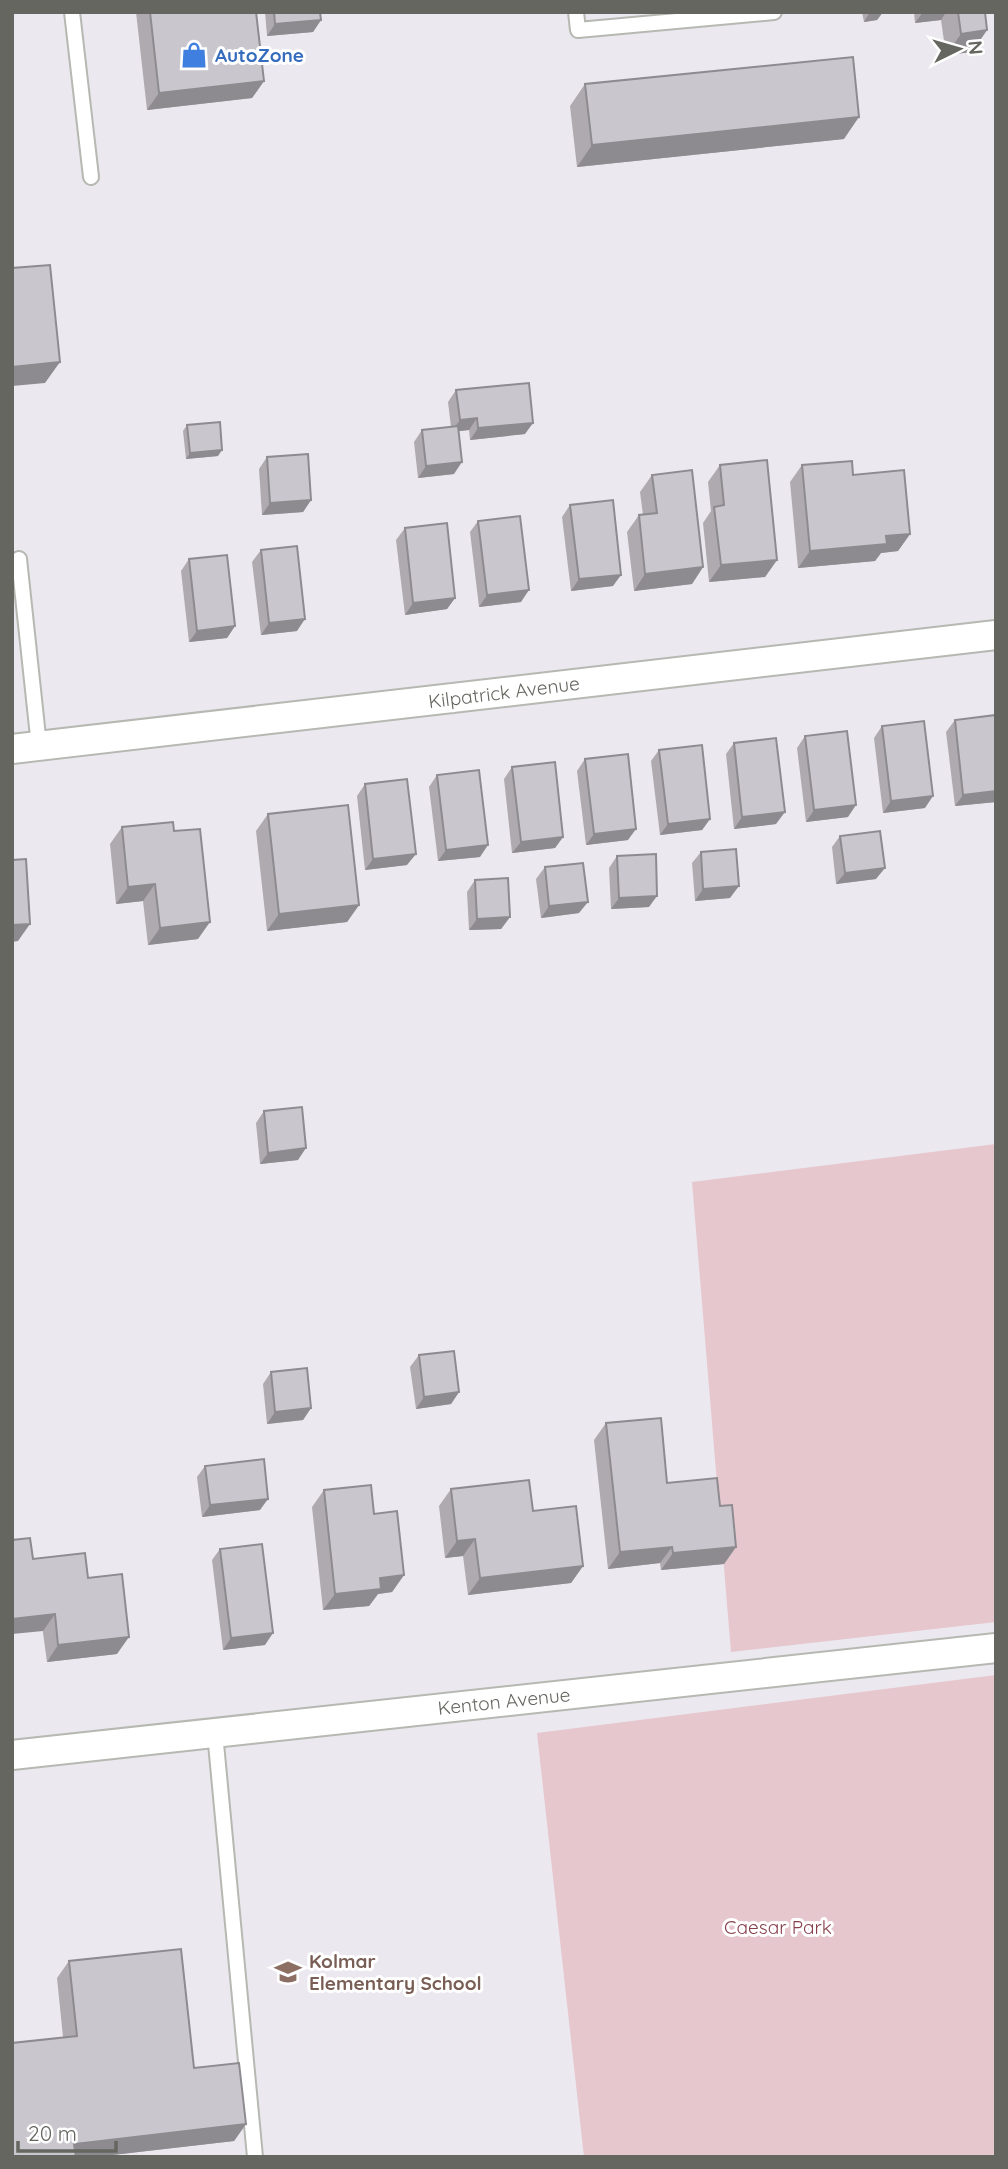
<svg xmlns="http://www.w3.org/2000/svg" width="1008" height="2169" font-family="Quicksand,sans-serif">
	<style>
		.green { fill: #e5c7cd }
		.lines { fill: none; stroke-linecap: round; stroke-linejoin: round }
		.service-casing { stroke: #b6b8b2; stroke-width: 18 }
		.minor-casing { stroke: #b6b8b2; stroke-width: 32 }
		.service { stroke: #fff; stroke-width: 14 }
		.minor { stroke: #fff; stroke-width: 28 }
		.wall { fill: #aeaab0 }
		.shaded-wall { fill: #8d8b90 }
		.building { fill: #cac6cd; stroke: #8d8b90; stroke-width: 2 }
		.labels { text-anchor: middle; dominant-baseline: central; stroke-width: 6; stroke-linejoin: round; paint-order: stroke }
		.shop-label { font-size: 19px; font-weight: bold; fill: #366cbe; stroke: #fff; text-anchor: start }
		.street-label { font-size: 19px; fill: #64665f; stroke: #fff }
		.park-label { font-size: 19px; fill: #863e4a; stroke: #fff }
		.education-label { font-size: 19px; font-weight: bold; fill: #785e54; stroke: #fff; text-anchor: start }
	</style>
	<rect width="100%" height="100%" fill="#ece8ef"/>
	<g class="green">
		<path d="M996 1144V1622L731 1652 692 1182Z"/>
		<path d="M996 1675V2157H584L537 1733Z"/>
	</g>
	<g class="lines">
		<g class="service-casing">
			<g id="service">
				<path d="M72 12 91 177"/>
				<path d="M576 12 578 30 774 12"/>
				<path d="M19 559 39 746"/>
				<path d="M215 1733 255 2157"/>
			</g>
		</g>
		<g class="minor-casing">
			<g id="minor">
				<path d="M12 749 996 635"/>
				<path d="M12 1755 996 1648"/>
			</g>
		</g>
		<use href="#service" class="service"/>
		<use href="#minor" class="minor"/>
	</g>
	<g class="wall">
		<path d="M136 12H256L264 81 252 98 147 110Z"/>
		<path d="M265 12H320L321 20 313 32 267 36Z"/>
		<path d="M862 12H883L877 20 864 22Z"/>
		<path d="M914 12H985L987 30 972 52 946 55 941 20 915 23Z"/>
		<path d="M585 84 844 139 577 167 570 106Z"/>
		<path d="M456 390 525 434 470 440 469 430 459 431 454 474 418 478 414 442 422 430 451 427 448 402Z"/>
		<path d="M187 425 218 456 186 459 183 431Z"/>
		<path d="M267 457 311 500 303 512 262 515 259 469Z"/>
		<path d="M720 465 777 560 765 577 709 582 703 523 711 511 708 482Z"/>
		<path d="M802 465 853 475 910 534 898 551 881 553 875 561 798 568 790 482Z"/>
		<path d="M652 475 703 567 692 584 634 591 627 532 639 515H643L640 492Z"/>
		<path d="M570 505 613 586 571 591 562 517Z"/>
		<path d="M478 521 521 602 479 607 470 532Z"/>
		<path d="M405 528 455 598 447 609 405 615 396 540Z"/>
		<path d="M261 550 297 631 261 635 252 562Z"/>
		<path d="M189 559 235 626 227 638 189 642 181 571Z"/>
		<path d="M996 715V802L955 806 946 732 955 720Z"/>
		<path d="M882 726 925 808 883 813 874 738Z"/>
		<path d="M805 736 848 817 806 822 797 748Z"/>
		<path d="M734 743 776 824 734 829 726 754Z"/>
		<path d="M659 750 710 819 702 830 660 835 651 761Z"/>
		<path d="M585 759 628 840 586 845 577 771Z"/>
		<path d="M512 767 563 837 555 848 512 853 504 779Z"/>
		<path d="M437 775 480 857 438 861 429 787Z"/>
		<path d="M365 784 407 865 365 870 357 796Z"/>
		<path d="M268 814 359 905 347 922 267 931 256 831Z"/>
		<path d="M122 827 174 831 198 939 148 945 143 901 116 904 110 844Z"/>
		<path d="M840 836 876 879 836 884 832 847Z"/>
		<path d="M701 852 730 898 695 901 692 863Z"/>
		<path d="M617 856 649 907 611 909 609 868Z"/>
		<path d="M545 867 579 913 541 918 536 879Z"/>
		<path d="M475 880 510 917 501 929 469 930 467 892Z"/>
		<path d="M264 1111 298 1160 260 1164 256 1123Z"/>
		<path d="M419 1355 459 1392 451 1404 416 1409 410 1367Z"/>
		<path d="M271 1372 311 1408 303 1420 267 1424 263 1384Z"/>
		<path d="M606 1423 667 1483 720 1506 736 1547 724 1564 661 1570 660 1563 608 1569 594 1440Z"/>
		<path d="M205 1466 260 1510 202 1517 197 1477Z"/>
		<path d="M451 1489 533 1511 583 1566 571 1583 468 1595 463 1556 445 1558 439 1506Z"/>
		<path d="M324 1490 374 1514 404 1575 392 1592 378 1594 369 1606 323 1610 312 1507Z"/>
		<path d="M220 1549 265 1645 223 1650 212 1560Z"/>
		<path d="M33 1559 88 1578 117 1654 47 1662Z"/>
		<path d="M69 1961 194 2068 246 2124 234 2141 95 2157H12L63 2037 57 1978Z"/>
	</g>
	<g class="shaded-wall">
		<path d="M870 12H883L877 20 864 22Z"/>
		<path d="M923 12H946L941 20 915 23Z"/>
		<path d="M321 20 313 32 267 36 275 24Z"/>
		<path d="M987 30 972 52 946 55 961 34Z"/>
		<path d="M264 81 252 98 147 110 159 93Z"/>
		<path d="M859 117 844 139 577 167 592 145Z"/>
		<path d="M60 362 45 383 12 386V367Z"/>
		<path d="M477 418 469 430 451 432 460 420Z"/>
		<path d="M533 423 525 434 470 440 478 428Z"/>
		<path d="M222 450 218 456 186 459 190 453Z"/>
		<path d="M462 462 454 474 418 478 426 466Z"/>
		<path d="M311 500 303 512 262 515 270 503Z"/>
		<path d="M910 534 898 551 881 553 875 561 798 568 810 551 886 536Z"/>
		<path d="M777 560 765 577 709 582 721 565Z"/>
		<path d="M703 567 692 584 634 591 645 574Z"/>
		<path d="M621 575 613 586 571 591 579 579Z"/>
		<path d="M529 590 521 602 479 607 487 595Z"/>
		<path d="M455 598 447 609 405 615 413 603Z"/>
		<path d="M305 619 297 631 261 635 269 623Z"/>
		<path d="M235 626 227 638 189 642 197 631Z"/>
		<path d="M996 791V802L955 806 963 795Z"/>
		<path d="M933 796 925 808 883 813 891 801Z"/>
		<path d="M856 805 848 817 806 822 814 810Z"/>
		<path d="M785 812 776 824 734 829 742 817Z"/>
		<path d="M710 819 702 830 660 835 668 824Z"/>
		<path d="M636 829 628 840 586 845 594 834Z"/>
		<path d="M563 837 555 848 512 853 521 842Z"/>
		<path d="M488 845 480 857 438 861 446 850Z"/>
		<path d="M416 854 407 865 365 870 373 859Z"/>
		<path d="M885 868 876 879 836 884 845 873Z"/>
		<path d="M155 884 143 901 116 904 128 887Z"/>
		<path d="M739 886 730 898 695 901 703 889Z"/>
		<path d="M657 896 649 907 611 909 619 898Z"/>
		<path d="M588 902 579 913 541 918 549 906Z"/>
		<path d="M359 905 347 922 267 931 279 914Z"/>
		<path d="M510 917 501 929 469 930 477 919Z"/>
		<path d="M210 922 198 939 148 945 160 928Z"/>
		<path d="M30 924 18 941 12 942V925Z"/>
		<path d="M306 1148 298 1160 260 1164 268 1153Z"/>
		<path d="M459 1392 451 1404 416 1409 424 1397Z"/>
		<path d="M311 1408 303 1420 267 1424 275 1412Z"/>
		<path d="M268 1499 260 1510 202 1517 210 1505Z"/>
		<path d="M475 1539 463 1556 445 1558 457 1541Z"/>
		<path d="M672 1547 660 1563 608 1569 620 1552Z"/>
		<path d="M736 1547 724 1564 661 1570 673 1553Z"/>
		<path d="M583 1566 571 1583 468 1595 480 1578Z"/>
		<path d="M404 1575 392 1592 378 1594 369 1606 323 1610 335 1594 380 1578Z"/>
		<path d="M55 1614 43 1631 12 1634V1619Z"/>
		<path d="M273 1633 265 1645 223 1650 231 1638Z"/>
		<path d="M129 1637 117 1654 47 1662 58 1645Z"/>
		<path d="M246 2124 234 2141 95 2157H65L74 2144Z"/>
	</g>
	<g class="building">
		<path d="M150 12H256L264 81 159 93Z"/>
		<path d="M274 12H320L321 20 275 24Z"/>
		<path d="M958 12H985L987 30 961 34Z"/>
		<path d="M853 57 859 117 592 145 585 84Z"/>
		<path d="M50 265 60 362 12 367V268Z"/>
		<path d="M529 383 533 423 478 428 477 418 460 420 456 390Z"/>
		<path d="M220 422 222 450 190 453 187 425Z"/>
		<path d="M458 426 462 462 426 466 422 430Z"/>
		<path d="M308 454 311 500 270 503 267 457Z"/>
		<path d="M767 460 777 560 721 565 714 507 724 505 720 465Z"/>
		<path d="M852 461 853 475 904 470 910 534 886 536 887 544 810 551 802 465Z"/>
		<path d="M692 470 703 567 645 574 639 515 657 513 652 475Z"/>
		<path d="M613 500 621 575 579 579 570 505Z"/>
		<path d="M520 516 529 590 487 595 478 521Z"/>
		<path d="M447 523 455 598 413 603 405 528Z"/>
		<path d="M297 546 305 619 269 623 261 550Z"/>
		<path d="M227 555 235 626 197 631 189 559Z"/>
		<path d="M996 715V791L963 795 955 720Z"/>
		<path d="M924 721 933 796 891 801 882 726Z"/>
		<path d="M847 731 856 805 814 810 805 736Z"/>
		<path d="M776 738 785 812 742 817 734 743Z"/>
		<path d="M702 745 710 819 668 824 659 750Z"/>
		<path d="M628 754 636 829 594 834 585 759Z"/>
		<path d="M555 762 563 837 521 842 512 767Z"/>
		<path d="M479 770 488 845 446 850 437 775Z"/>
		<path d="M407 779 416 854 373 859 365 784Z"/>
		<path d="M348 805 359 905 279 914 268 814Z"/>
		<path d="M173 822 174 831 200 829 210 922 160 928 155 884 128 887 122 827Z"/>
		<path d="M880 831 885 868 845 873 840 836Z"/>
		<path d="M736 849 739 886 703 889 701 852Z"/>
		<path d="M656 854 657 896 619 898 617 856Z"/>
		<path d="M26 859 30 924 12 925V860Z"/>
		<path d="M583 863 588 902 549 906 545 867Z"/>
		<path d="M508 878 510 917 477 919 475 880Z"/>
		<path d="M302 1107 306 1148 268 1153 264 1111Z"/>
		<path d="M454 1351 459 1392 424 1397 419 1355Z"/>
		<path d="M307 1368 311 1408 275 1412 271 1372Z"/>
		<path d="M661 1418 667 1483 717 1478 720 1506 732 1505 736 1547 673 1553 672 1547 620 1552 606 1423Z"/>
		<path d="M264 1459 268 1499 210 1505 205 1466Z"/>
		<path d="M529 1480 533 1511 576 1506 583 1566 480 1578 475 1539 457 1541 451 1489Z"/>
		<path d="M371 1485 374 1514 397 1511 404 1575 380 1578 381 1589 335 1594 324 1490Z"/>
		<path d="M30 1538 33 1559 85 1553 88 1578 122 1574 129 1637 58 1645 55 1614 12 1619V1540Z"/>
		<path d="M262 1544 273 1633 231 1638 220 1549Z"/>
		<path d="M181 1949 194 2068 239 2063 246 2124 74 2144 76 2157H12V2043L77 2036 69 1961Z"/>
	</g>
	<defs>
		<g id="shop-bare" transform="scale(2.1)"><path d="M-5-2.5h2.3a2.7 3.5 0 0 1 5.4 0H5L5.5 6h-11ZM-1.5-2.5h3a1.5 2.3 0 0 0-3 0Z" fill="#3f7fe0" stroke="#fff" stroke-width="2.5" paint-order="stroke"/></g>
		<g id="school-bare" transform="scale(2.1)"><path d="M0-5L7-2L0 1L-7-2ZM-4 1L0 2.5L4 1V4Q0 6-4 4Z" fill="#8d6e63" stroke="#fff" stroke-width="2.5" paint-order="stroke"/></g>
	</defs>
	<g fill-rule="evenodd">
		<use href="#shop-bare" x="194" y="55"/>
		<use href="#school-bare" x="288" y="1972"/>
	</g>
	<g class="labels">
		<g class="shop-label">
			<text x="215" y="55">AutoZone</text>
		</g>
		<g class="street-label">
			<text transform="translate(504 692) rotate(-7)">Kilpatrick Avenue</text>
			<text transform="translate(504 1701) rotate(-6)">Kenton Avenue</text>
		</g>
		<g class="park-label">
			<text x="778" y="1927">Caesar Park</text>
		</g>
		<g class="education-label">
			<text x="309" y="1961">Kolmar<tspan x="309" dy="22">Elementary School</tspan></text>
		</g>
	</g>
	<rect width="1008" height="2169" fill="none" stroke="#64665f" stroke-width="28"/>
	<g transform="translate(959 49) rotate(85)" stroke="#ffffff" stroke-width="5" paint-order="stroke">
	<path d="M0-5L12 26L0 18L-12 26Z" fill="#64665f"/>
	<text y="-10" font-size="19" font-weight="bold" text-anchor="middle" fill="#64665f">N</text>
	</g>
	<path d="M18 2141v10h98v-10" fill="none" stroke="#64665f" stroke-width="3.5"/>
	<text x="28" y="2141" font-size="21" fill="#64665f" stroke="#ffffff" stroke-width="5" paint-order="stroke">20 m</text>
</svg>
